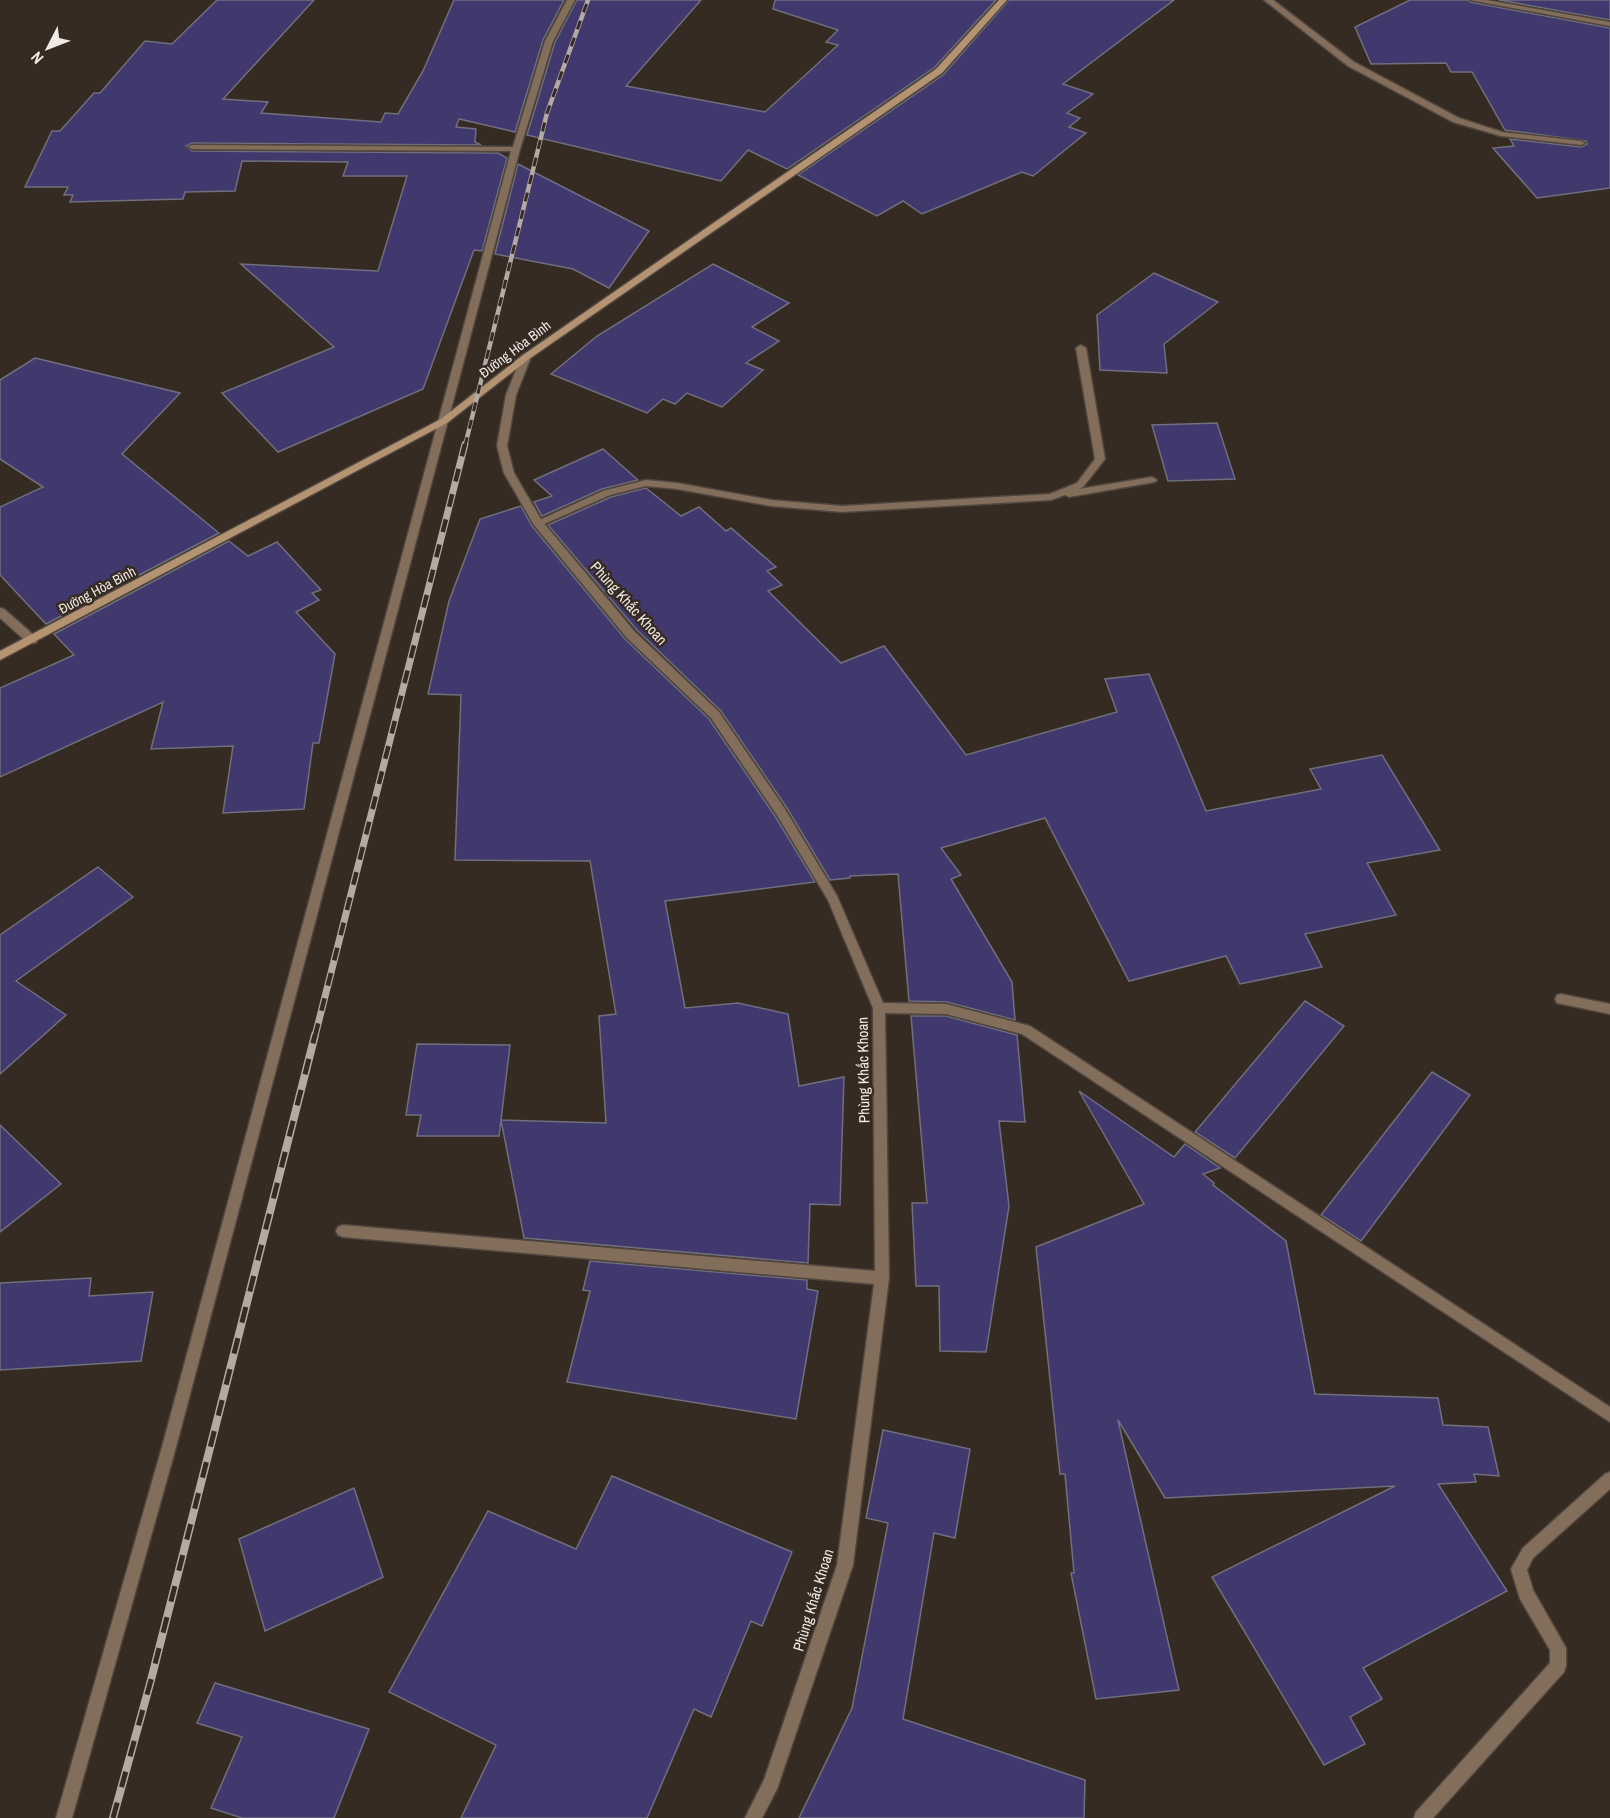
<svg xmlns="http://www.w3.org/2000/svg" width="1610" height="1818" font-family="'Archivo Narrow',sans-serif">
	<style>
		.building { fill: #41396e; stroke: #6f6f7d; stroke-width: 1.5 }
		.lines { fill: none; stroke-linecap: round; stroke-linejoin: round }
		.lane-casing { stroke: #50463e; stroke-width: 3 }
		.street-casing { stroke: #50463e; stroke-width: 3 }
		.secondary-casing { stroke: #50463e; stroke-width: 3 }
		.lane { fill: #836e5b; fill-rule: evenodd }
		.street { fill: #836e5b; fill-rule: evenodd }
		.secondary { fill: #b49373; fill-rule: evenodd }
		.rail-far2-casing { stroke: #b3aaa4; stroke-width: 4.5 }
		.rail-far1-casing { stroke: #b3aaa4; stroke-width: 7 }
		.rail-casing { stroke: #b3aaa4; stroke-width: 8 }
		.rail-far2 { stroke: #362b23; stroke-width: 3; stroke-dasharray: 9; stroke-linecap: butt }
		.rail-far1 { stroke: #362b23; stroke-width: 4.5; stroke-dasharray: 13; stroke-linecap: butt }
		.rail { stroke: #362b23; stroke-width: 5; stroke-dasharray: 16; stroke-linecap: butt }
		.labels { text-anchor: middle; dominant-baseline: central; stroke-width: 5; stroke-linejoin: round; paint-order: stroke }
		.far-street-label { font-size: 14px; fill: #f1e9e4; stroke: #362b23 }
		.street-label { font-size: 15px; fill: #f1e9e4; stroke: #362b23 }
	</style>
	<rect width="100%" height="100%" fill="#362b23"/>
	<g class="building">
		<path d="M217 0H314L223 99 268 102 261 113 381 122 385 113 398 114 423 71 454 0H564L543 40 515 132 459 119 456 127 476 129 475 142 481 145 192 143 186 146 192 151 498 153 507 158 482 251 474 250 423 389 278 452 222 393 334 347 241 264 378 271 407 176H343L348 162 242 161 235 191 185 192 183 199 70 202 73 195H64L68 187H25L52 131H60L94 93H100L145 41 172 44Z"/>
		<path d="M577 0H701L626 86 765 112 838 45 826 42 838 30 773 9 775 0H996L935 67 787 169 748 150 721 181 527 135 555 42Z"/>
		<path d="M1009 0H1174L1063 84 1093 94 1067 113 1080 118 1069 127 1086 133 1033 176 1022 172 922 214 903 201 877 216 798 175 943 75Z"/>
		<path d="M1410 0H1468L1470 2 1610 28V188L1537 198 1493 148 1514 146 1510 139 1581 147 1587 144 1586 141 1505 130 1472 72H1451L1446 63 1371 64 1355 27Z"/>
		<path d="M1499 0H1610V20Z"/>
		<path d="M518 164 649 231 609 288 573 269 495 254Z"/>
		<path d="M713 264 789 303 752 327 779 341 746 363 763 370 722 407 687 393 675 404 663 399 647 413 551 374 597 336Z"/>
		<path d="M1154 273 1218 302 1164 344 1167 373 1100 370 1097 315Z"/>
		<path d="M35 358 180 393 122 454 219 533 46 624 0 575V507L43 487 0 459V380Z"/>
		<path d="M1217 423 1235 479 1168 481 1152 425Z"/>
		<path d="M603 449 638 480 602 489 542 516 534 502 552 496 534 480Z"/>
		<path d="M646 488 681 516 699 507 726 531 731 528 776 567 767 571 782 585 768 591 841 663 884 646 966 755 1117 712 1105 679 1149 674 1206 811 1321 789 1310 769 1382 755 1440 850 1367 863 1396 915 1305 934 1322 967 1240 984 1226 956 1129 981 1045 818 941 848 961 875 951 879 1012 982 1015 1020 947 1002 909 1001 898 874 850 876V878L830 880 787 808 721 711 637 630 548 525 611 497Z"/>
		<path d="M521 506 532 526 625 639 709 719 775 816 815 882 665 901 685 1008 738 1003 788 1014 799 1086 844 1077 840 1205 810 1204 808 1263 524 1238 501 1120 499 1136H417L421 1115H406L417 1044 510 1045 501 1120 606 1123 599 1016 616 1014 590 861 455 860 461 695 428 694 449 601 480 519Z"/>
		<path d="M229 541 248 556 277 542 321 590 312 593 319 600 296 612 335 654 319 743H313L304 809 223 813 233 746 151 749 163 702 0 777V688L74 655 54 634Z"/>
		<path d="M98 867 133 897 16 981 66 1015 0 1074V935Z"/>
		<path d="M1305 1001 1344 1026 1235 1158 1195 1132Z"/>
		<path d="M911 1016H946L1017 1035 1025 1122 999 1121 1009 1206 986 1352 940 1351 939 1286H916L912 1203H927Z"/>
		<path d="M1432 1072 1470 1095 1361 1241 1321 1215Z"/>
		<path d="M1079 1091 1174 1157 1185 1144 1220 1168 1203 1174 1214 1183 1213 1185 1286 1241 1315 1394 1438 1398 1443 1425 1488 1427 1499 1476 1474 1474 1476 1482 1438 1484 1507 1591 1363 1668 1382 1699 1350 1717 1365 1744 1324 1765 1212 1577 1395 1486 1165 1498 1118 1420 1179 1690 1096 1699 1071 1573H1074L1065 1474H1060L1036 1247 1144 1204Z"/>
		<path d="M0 1125 61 1184 0 1232Z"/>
		<path d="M590 1261 807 1280V1289L818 1291 796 1419 567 1382 590 1291 583 1290Z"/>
		<path d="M91 1278 89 1296 153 1292 141 1361 0 1370V1283Z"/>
		<path d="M883 1430 970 1449 955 1538 934 1533 903 1719 1085 1780 1084 1818H799L852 1708 888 1523 866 1518Z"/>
		<path d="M612 1476 792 1552 762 1626 751 1621 711 1717 694 1709 647 1818H461L496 1745 389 1692 488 1511 576 1549Z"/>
		<path d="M354 1488 383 1577 265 1631 239 1539Z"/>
		<path d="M215 1683 369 1729 334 1818H242L211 1808 242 1737 197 1723Z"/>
	</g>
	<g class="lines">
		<g class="lane-casing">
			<g id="lane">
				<path d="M1264 0H1273L1354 62 1459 118 1502 132 1581 141 1585 143 1581 145 1501 136 1453 122 1348 66Z"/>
				<path d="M1081 345 1086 348 1105 459 1083 487 1079 489 1152 477 1157 480 1155 482 1069 497 1065 495 1051 500 842 512 771 506 677 489 646 486 610 495 542 525H534L533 523 603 491 646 480 677 483 771 500 842 506 1050 494 1077 483 1095 459 1076 348Z"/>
				<path d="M1610 1472V1489L1533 1558 1527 1570 1533 1590 1566 1648V1666L1564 1672 1433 1818H1414L1416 1812 1550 1663V1650L1520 1599 1511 1569 1523 1548 1605 1474Z"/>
			</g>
		</g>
		<g class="street-casing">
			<g id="street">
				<path d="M567 0H575L553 41 520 149 176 1447 72 1818H56L162 1447 511 151 192 149 188 147 192 145 513 147 545 41Z"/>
				<path d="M1470 0H1486L1610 22V26Z"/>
				<path d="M526 354 531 357 516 395 507 446 514 473 542 521 635 632 719 712 785 809 837 896 883 1003 946 1004 1030 1026 1610 1407V1422L1022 1034 946 1014 885 1013 889 1278 853 1565 777 1789 762 1818H745L764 1780 837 1565 874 1284 343 1237 338 1235 336 1231 338 1227 343 1225 875 1271 873 1008 828 900 777 815 711 718 627 638 534 525 504 473 497 446 506 395 521 357Z"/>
				<path d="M0 608 4 609 36 637 37 640 36 643H28L0 618Z"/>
				<path d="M1561 994 1610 1004V1014L1557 1003 1555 999 1557 995Z"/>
			</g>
		</g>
		<g class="secondary-casing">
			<path id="secondary" d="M999 0H1007L942 73 529 359 447 423 0 660V651L441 419 523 355 936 69Z"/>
		</g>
		<use href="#lane" class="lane"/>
		<use href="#street" class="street"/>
		<use href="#secondary" class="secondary"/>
		<g class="rail-far2-casing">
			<path id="rail-far2" d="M465 446 547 113 588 0"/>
		</g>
		<g class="rail-far1-casing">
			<path id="rail-far1" d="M315 1036 465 444"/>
		</g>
		<g class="rail-casing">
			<path id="rail" d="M113 1818 151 1680 315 1035"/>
		</g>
		<use href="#rail-far2" class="rail-far2"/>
		<use href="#rail-far1" class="rail-far1"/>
		<use href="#rail" class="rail"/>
	</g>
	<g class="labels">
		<g class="far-street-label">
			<text transform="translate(515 349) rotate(-37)">Đường Hòa Bình</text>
			<text transform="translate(97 590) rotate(-28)">Đường Hòa Bình</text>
		</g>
		<g class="street-label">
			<text transform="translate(629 603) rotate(48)">Phùng Khắc Khoan</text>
			<text transform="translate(863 1070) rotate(-91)">Phùng Khắc Khoan</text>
			<text transform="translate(813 1600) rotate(-73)">Phùng Khắc Khoan</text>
		</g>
	</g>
	<g transform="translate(48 48) rotate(228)" stroke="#362b23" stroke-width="4.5" paint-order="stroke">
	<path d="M0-4.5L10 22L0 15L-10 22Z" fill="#f1e9e4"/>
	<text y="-9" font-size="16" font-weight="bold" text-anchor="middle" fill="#f1e9e4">N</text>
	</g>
</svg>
